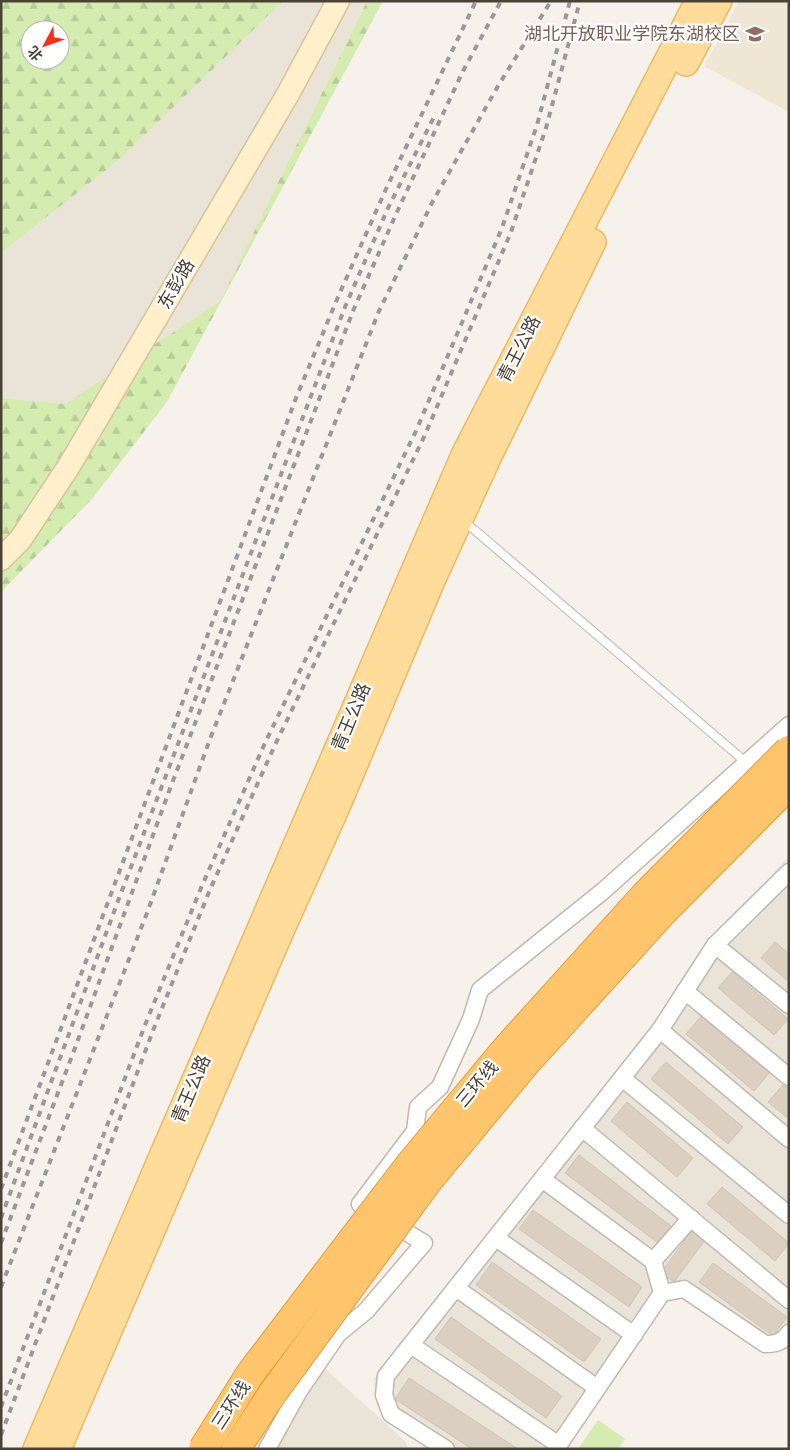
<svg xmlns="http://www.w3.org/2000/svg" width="790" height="1450" font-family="Karla,'Noto Sans SC',sans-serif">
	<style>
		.residential { fill: #eae3d8 }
		.education { fill: #efe6d3 }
		.forest { fill: url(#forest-firs); fill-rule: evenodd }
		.pitch { fill: #d5ecb1 }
		.building { fill: #dbcfc1; stroke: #d3c4b1 }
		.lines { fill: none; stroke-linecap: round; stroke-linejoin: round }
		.lane-casing { stroke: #c2b9ac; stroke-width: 10 }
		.street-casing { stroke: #c2b9ac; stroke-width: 19 }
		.secondary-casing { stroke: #d8c398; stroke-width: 25 }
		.primary-casing { stroke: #ebb963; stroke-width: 28 }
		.lane { stroke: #fff; stroke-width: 8 }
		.street { stroke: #fff; stroke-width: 16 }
		.secondary { stroke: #ffefcb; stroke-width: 22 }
		.primary { stroke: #ffdc9a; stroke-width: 25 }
		.rail { stroke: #999; stroke-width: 4; stroke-dasharray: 6 6; stroke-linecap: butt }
		.highway-bridge-casing { stroke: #e69933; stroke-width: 30; stroke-linecap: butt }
		.highway-bridge { stroke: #ffc56c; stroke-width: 28 }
		.labels { text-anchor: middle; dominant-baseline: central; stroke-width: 4.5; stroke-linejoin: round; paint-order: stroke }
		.education-label { font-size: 18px; fill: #785e54; stroke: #fff; text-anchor: end }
		.street-label { font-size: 18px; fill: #4a4237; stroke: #fff }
	</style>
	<defs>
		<pattern id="forest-firs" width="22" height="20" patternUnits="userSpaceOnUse" patternTransform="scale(1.25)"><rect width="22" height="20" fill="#d5ecb1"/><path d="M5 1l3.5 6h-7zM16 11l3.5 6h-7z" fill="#b8cc99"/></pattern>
	</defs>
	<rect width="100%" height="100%" fill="#f6f1ea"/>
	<g class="residential">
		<path d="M283 1H367L220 301 65 404 1 398V253L120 159Z"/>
		<path d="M789 856V1342L781 1350 683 1297 675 1296 661 1307 563 1449H435L387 1419 377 1405 374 1379 645 1039 686 972Z"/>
		<path d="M322 1366 404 1440 409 1449H262Z"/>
	</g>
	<path class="education" d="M739 1H789V112L704 66Z"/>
	<g class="forest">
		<path d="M1 1H283L120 159 1 253ZM30 30H60V60H30Z"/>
		<path d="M367 1H383L167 402 92 499 1 592V398L65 404 220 301Z"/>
	</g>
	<path class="pitch" d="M598 1420 625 1439 618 1449H578Z"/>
	<g class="building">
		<path d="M775 942 789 954V982L761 958Z"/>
		<path d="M732 972 788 1019 774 1035 718 988Z"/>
		<path d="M702 1015 770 1072 754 1091 686 1034Z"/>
		<path d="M666 1062 743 1127 728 1144 651 1079Z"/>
		<path d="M783 1085 789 1089V1119L768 1102Z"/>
		<path d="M627 1102 693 1158 677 1177 611 1121Z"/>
		<path d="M579 1155 671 1226 658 1243 565 1173Z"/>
		<path d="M722 1187 789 1243 775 1261 707 1204Z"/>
		<path d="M533 1210 642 1287 629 1307 519 1229Z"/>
		<path d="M692 1230 705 1240 674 1282 661 1273Z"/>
		<path d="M492 1262 601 1339 584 1362 476 1285Z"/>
		<path d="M713 1263 787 1317 773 1336 699 1282Z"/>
		<path d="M451 1317 562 1396 546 1418 435 1339Z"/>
		<path d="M409 1378 518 1449H472L395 1399Z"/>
	</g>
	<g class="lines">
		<g class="lane-casing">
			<path id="lane" d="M464 521 748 764"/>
		</g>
		<g class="street-casing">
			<g id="street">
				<path d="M715 945 789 1005"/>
				<path d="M685 991 789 1077"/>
				<path d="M660 1030 789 1139"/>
				<path d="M622 1078 789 1215"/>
				<path d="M582 1128 789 1300"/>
				<path d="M542 1179 653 1261 662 1293"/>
				<path d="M496 1238 634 1335"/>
				<path d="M653 1261 691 1218"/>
				<path d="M456 1288 597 1388"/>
				<path d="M411 1345 559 1445"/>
				<path d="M267 1449 299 1391 338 1334 366 1311 424 1243 360 1204 415 1131 418 1107 440 1087 471 1019 480 990 603 891 789 725"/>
				<path d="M446 1449 391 1414 384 1395 386 1376 660 1030 715 945 789 872"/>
				<path d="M556 1449 662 1293 684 1289 765 1344C775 1344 782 1343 789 1333"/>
			</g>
		</g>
		<g class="secondary-casing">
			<path id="secondary" d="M1 559 20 540 69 466 288 94 338 1"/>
		</g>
		<g class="primary-casing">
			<g id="primary">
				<path d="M686 63 719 1"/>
				<path d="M36 1449 464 455 698 1"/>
				<path d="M58 1449 281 931 336 809 431 583 488 458 593 242"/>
			</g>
		</g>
		<use href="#lane" class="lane"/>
		<use href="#street" class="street"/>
		<use href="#secondary" class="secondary"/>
		<use href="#primary" class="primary"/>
		<g class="rail">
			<path d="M1 1189 296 398 338 297 386 189 476 1"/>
			<path d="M1 1218 118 901 345 307 388 208 436 113"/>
			<path d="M1 1243 75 1048 171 786 353 311 397 212 463 71 501 1"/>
			<path d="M1 1287 147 913 210 739 379 311 433 201 498 86 551 1"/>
			<path d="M1 1407 145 1025 201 888 265 743 416 431 502 228 537 125 570 1"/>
			<path d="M1 1435 154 1028 209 892 274 747 425 435 511 232 546 128 580 1"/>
		</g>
		<g class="highway-bridge-casing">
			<g id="highway-bridge">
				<path d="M203 1449 250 1374 410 1164 505 1050 646 894 789 750"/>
				<path d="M236 1449 272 1394 428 1181 525 1064 663 912 789 785"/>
			</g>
		</g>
		<use href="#highway-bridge" class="highway-bridge"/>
	</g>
	<defs>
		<g id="school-bare" transform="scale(1.5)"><path d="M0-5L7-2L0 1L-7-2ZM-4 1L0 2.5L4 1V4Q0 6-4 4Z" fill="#8d6e63" stroke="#fff" stroke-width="2.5" paint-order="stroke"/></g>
	</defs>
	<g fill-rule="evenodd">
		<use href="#school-bare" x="755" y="34"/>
	</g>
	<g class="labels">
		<g class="education-label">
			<text x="740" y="34">湖北开放职业学院东湖校区</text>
		</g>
		<g class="street-label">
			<text transform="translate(176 284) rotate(-60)">东彭路</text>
			<text transform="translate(519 349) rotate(-63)">青王公路</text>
			<text transform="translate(351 717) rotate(-67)">青王公路</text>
			<text transform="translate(477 1084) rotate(-50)">三环线</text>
			<text transform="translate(191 1089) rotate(-67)">青王公路</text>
			<text transform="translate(231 1405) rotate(-57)">三环线</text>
		</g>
	</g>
	<rect width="790" height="1450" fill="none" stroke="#4a4237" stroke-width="5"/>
	<g transform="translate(45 45) rotate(229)"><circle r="24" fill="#ffffff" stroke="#b7b3af"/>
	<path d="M0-4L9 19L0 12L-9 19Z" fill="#ff2c18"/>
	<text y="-8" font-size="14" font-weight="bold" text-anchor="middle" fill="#4a4237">北</text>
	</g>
</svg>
